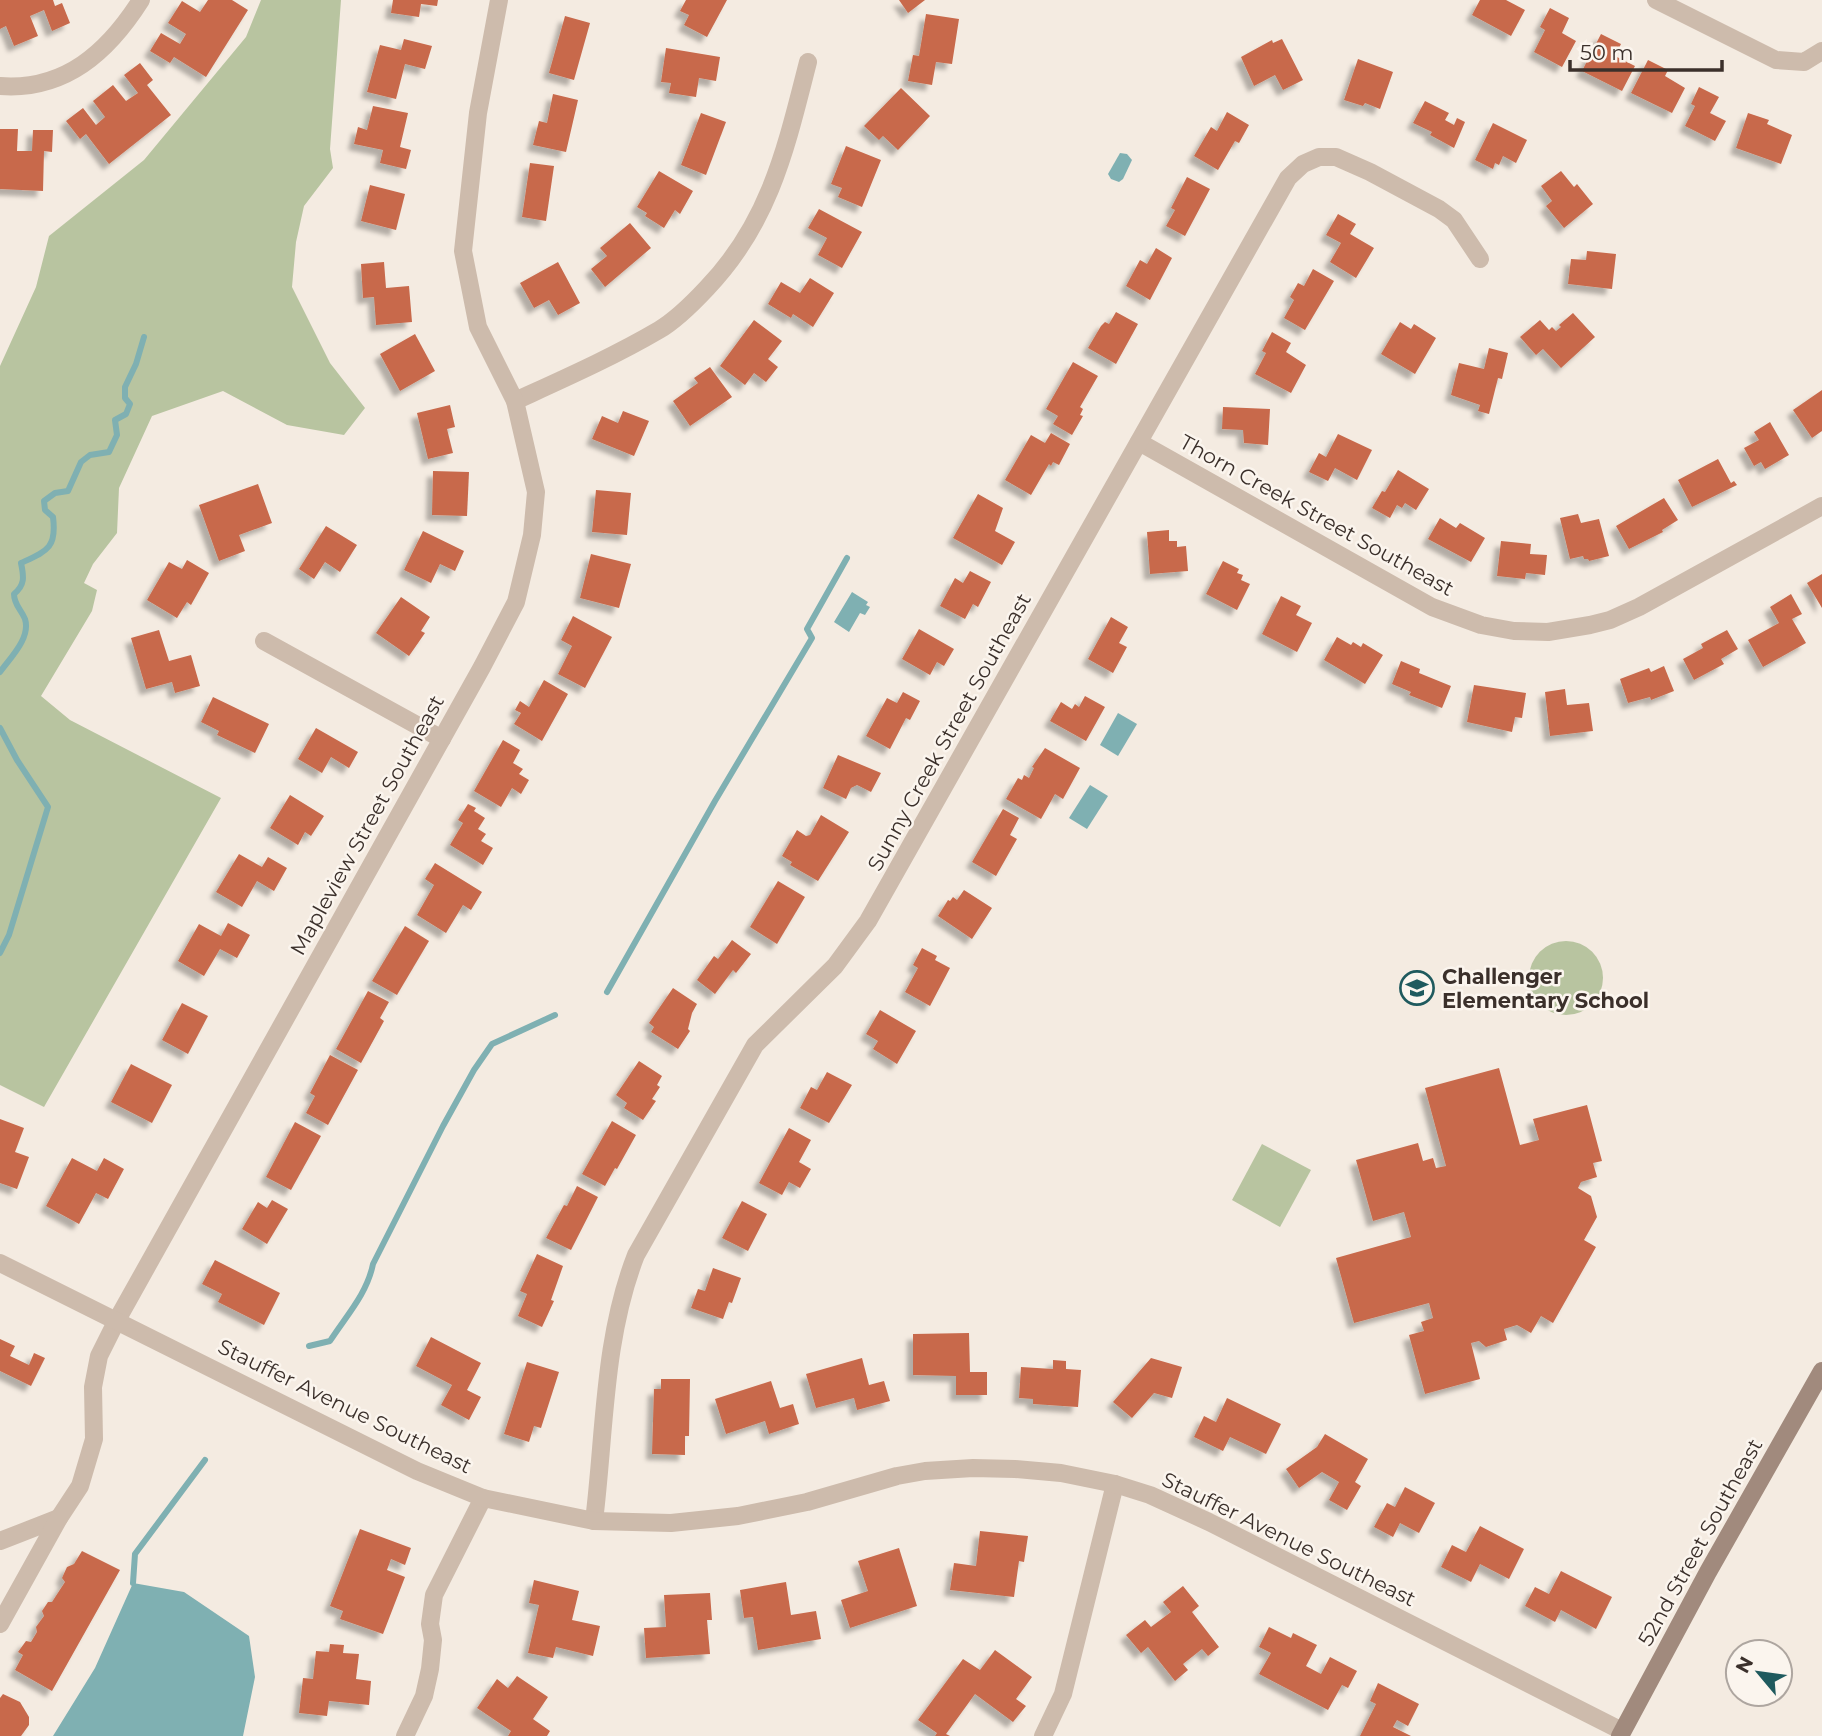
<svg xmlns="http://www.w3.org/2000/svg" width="1822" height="1736" font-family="Montserrat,sans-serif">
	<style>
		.green { fill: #b8c4a0 }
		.water { fill: #7fb0b2 }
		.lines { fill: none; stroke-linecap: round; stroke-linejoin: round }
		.stream { stroke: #7fb0b2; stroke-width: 6 }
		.building { fill: #c8694b; filter: url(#shadow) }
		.minor { stroke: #cdbbac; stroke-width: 18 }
		.tertiary { stroke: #cdbbac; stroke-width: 18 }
		.secondary { stroke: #a18a7d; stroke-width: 18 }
		.labels { text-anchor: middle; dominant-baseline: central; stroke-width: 5; stroke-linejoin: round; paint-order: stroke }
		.street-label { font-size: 21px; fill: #3b302b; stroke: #fbf5ee }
		.poi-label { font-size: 21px; font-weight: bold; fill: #3b302b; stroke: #fbf5ee; text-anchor: start }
	</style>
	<defs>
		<filter id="shadow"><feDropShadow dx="-6" dy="6" stdDeviation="2" flood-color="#0004"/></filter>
	</defs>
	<rect width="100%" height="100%" fill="#f4ebe1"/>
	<g class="green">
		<path d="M261 0H341L330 149 333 168 304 206 296 242 292 287 330 363 365 408 344 435 287 425 223 391 152 416 119 488 117 533 93 564 84 583 97 590 92 611 41 696 70 720 221 798 44 1107 0 1085V366L36 287 49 236 144 160 246 37Z"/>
		<circle cx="1566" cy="978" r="37"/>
		<path d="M1262 1144 1311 1170 1280 1227 1232 1200Z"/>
	</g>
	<g class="water">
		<path d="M1120 153 1127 154 1132 160 1123 179 1119 182 1111 179 1108 174Z"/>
		<path d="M852 592 868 602 866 605 870 607 865 615 860 613 849 632 834 622Z"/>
		<path d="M1118 713 1137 724 1118 756 1100 745Z"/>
		<path d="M1090 785 1108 796 1087 829 1069 818Z"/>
		<path d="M133 1583 184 1592 249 1636 255 1677 243 1736H53L95 1668Z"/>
	</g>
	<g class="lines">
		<g class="stream">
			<path d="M0 672C10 658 31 638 25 619 21 609 14 605 14 594 25 585 24 577 21 563 47 551 57 548 53 517L45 510 44 501 55 493 68 491 81 462 90 455 109 452 117 435 115 420 126 414 130 404 125 398V387L136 364 144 337"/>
			<path d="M0 728 17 760 48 807 9 935 0 953"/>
			<path d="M607 992 715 801 812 638 807 629 847 558"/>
			<path d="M309 1346 330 1341C346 1316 367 1294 373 1264L443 1126 474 1070 492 1044 555 1015"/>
			<path d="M133 1583 135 1554 205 1460"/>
		</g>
	</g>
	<g class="building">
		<path d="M0 0H53L55 6 62 3 70 23 52 31 44 10 30 16 38 36 14 46 6 26 0 29Z"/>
		<path d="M208 0H232L248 10 206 77 174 57 170 63 150 51 161 33 180 44 186 34 168 23 182 1 200 12Z"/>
		<path d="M393 0H438L437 6 421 4 419 17 391 13Z"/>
		<path d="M686 0H727L707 37 684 25 689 15 680 11Z"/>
		<path d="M899 0H925L908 13Z"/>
		<path d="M1480 0H1506L1525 10 1511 36 1472 15Z"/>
		<path d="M1550 8 1569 18 1562 33 1576 41 1562 67 1534 52 1545 30 1540 27Z"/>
		<path d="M926 14 959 19 952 64 936 62 932 85 908 81 913 55 919 56Z"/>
		<path d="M565 16 590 23 574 80 549 73Z"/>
		<path d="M1601 34 1621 44 1615 56 1635 66 1622 91 1582 71Z"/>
		<path d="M404 39 432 46 425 69 405 64 396 99 367 92 380 45 401 50Z"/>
		<path d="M1282 39 1303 80 1283 90 1275 75 1254 86 1241 57 1272 40 1273 43Z"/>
		<path d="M666 48 720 57 716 81 699 78 696 97 669 93 671 83 661 82Z"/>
		<path d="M1358 59 1393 72 1380 109 1365 103 1363 106 1344 100Z"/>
		<path d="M1648 60 1668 70 1665 76 1685 88 1672 113 1631 93Z"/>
		<path d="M140 63 153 80 147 85 171 115 109 164 86 134 80 139 66 121 83 108 96 125 105 117 93 101 113 85 126 101 138 93 124 75Z"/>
		<path d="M1699 87 1719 97 1710 113 1726 121 1715 141 1685 126 1695 106 1691 104Z"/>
		<path d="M901 88 930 116 898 150 883 136 879 140 864 126Z"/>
		<path d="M553 94 578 100 566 152 533 145 539 121 547 123Z"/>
		<path d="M1425 101 1449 113 1445 120 1454 125 1457 118 1465 122 1454 148 1430 135 1432 132 1413 123Z"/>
		<path d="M373 106 408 113 400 147 411 150 406 169 380 163 383 150 354 144 358 127 367 130Z"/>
		<path d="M1227 112 1249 125 1239 143 1235 141 1218 170 1194 156 1211 127 1217 131Z"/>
		<path d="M701 113 726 122 706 175 681 165Z"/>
		<path d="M1748 113 1769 120 1767 124 1792 135 1781 164 1736 148Z"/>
		<path d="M1493 123 1527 140 1516 163 1503 156 1499 165 1495 163 1493 169 1475 160Z"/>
		<path d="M0 129H18L17 151H32L33 130H53L52 152 44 151 43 191 0 189Z"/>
		<path d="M846 146 881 160 862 207 838 197 842 188 831 184Z"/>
		<path d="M530 163 554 166 546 221 522 217Z"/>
		<path d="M659 171 693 191 680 214 675 210 664 228 645 216 647 213 637 207Z"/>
		<path d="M1561 171 1574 187 1577 184 1593 204 1564 228 1546 206 1552 201 1541 186Z"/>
		<path d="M1187 177 1210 189 1185 236 1166 226 1175 210 1171 208Z"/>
		<path d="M370 185 405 194 396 230 361 221Z"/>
		<path d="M819 209 862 232 842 268 818 255 827 238 808 228Z"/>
		<path d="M1338 214 1356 224 1350 234 1374 248 1356 278 1330 262 1341 243 1326 235Z"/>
		<path d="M630 223 651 248 605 287 591 269 607 256 600 248Z"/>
		<path d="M1156 248 1172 258 1150 300 1126 286 1140 260 1147 264Z"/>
		<path d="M1587 251 1616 254 1612 289 1568 284 1571 259 1586 260Z"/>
		<path d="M384 262 386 288 409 286 412 322 376 325 374 297 363 298 361 264Z"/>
		<path d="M558 262 580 303 558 315 549 300 534 308 520 283Z"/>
		<path d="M1313 269 1334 281 1305 330 1284 318 1294 300 1290 297 1298 283 1304 286Z"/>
		<path d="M810 278 834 293 813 327 793 314 791 318 768 304 781 282 800 293Z"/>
		<path d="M1116 312 1138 324 1116 364 1088 348 1101 326 1105 322 1109 324Z"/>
		<path d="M1573 313 1595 337 1561 368 1543 349 1536 355 1520 337 1540 320 1549 330 1552 327 1556 331 1561 327 1559 325Z"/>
		<path d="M754 320 782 341 768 359 778 367 766 382 754 373 745 385 720 366Z"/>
		<path d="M1400 322 1411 329 1414 324 1436 338 1415 374 1381 354Z"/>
		<path d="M1272 332 1291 343 1286 352 1306 365 1291 393 1255 374 1266 353 1262 351Z"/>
		<path d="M415 334 435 371 400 391 380 354Z"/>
		<path d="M1489 348 1508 353 1502 379 1498 378 1489 414 1478 411 1480 405 1451 395 1459 363 1484 369Z"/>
		<path d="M1073 362 1098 376 1080 407 1083 409 1080 415 1083 416 1072 435 1053 424 1058 416 1046 409Z"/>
		<path d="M710 367 732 397 690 426 673 401 698 383 694 378Z"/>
		<path d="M1822 390V431L1812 438 1793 410Z"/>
		<path d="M450 405 455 427 447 429 453 453 428 459 417 413Z"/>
		<path d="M1223 407 1270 409 1268 445 1244 443 1243 430 1222 429Z"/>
		<path d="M623 411 649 421 634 456 592 439 602 416 618 423Z"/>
		<path d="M1770 422 1789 455 1765 469 1761 462 1754 466 1744 448 1759 440 1754 432Z"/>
		<path d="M1051 433 1070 444 1059 465 1053 462 1051 466 1049 464 1031 495 1005 480 1031 435 1045 443Z"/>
		<path d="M1338 434 1372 450 1357 480 1335 468 1328 481 1309 472 1319 453 1326 457Z"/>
		<path d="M1718 459 1731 483 1734 481 1737 485 1692 507 1678 480Z"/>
		<path d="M1398 470 1429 489 1416 510 1405 503 1402 508 1397 505 1390 518 1372 508 1382 491 1385 492Z"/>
		<path d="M433 471 469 472 467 516 432 515Z"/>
		<path d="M258 484 272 523 239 535 245 551 219 561 199 505Z"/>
		<path d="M596 490 631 493 627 535 592 532Z"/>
		<path d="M978 494 1003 508 995 531 1015 542 1002 565 953 538Z"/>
		<path d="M1664 498 1678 520 1662 530 1663 532 1629 549 1616 526Z"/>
		<path d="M1578 514 1581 523 1599 519 1609 556 1589 561 1588 559H1584L1583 556 1570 559 1560 518Z"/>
		<path d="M1440 518 1456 528 1460 523 1485 538 1471 562 1428 539Z"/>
		<path d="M326 526 357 545 340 572 325 562 314 579 299 569Z"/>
		<path d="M1169 530V541H1177V547L1186 546 1188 571 1150 574 1147 532Z"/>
		<path d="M423 531 464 551 455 571 440 564 431 583 404 570Z"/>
		<path d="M1501 541 1531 544 1530 554 1547 555 1545 575 1526 573 1525 579 1497 576Z"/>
		<path d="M591 554 631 564 619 608 580 598Z"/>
		<path d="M187 560 209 573 191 605 187 602 177 618 147 600 169 562 182 569Z"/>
		<path d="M1223 561 1239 569 1237 573 1243 575 1241 580 1250 584 1237 610 1206 594Z"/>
		<path d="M970 571 991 582 978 607 973 604 965 619 940 606 955 578 963 583Z"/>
		<path d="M1822 574V608L1807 583Z"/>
		<path d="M1791 594 1802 614 1792 619 1806 643 1763 667 1748 640 1779 623 1770 607Z"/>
		<path d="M1281 596 1301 606 1296 615 1312 623 1297 652 1262 634Z"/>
		<path d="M401 597 430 617 421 631 425 633 409 656 376 633Z"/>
		<path d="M573 616 612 637 585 688 558 674 572 646 561 640Z"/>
		<path d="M1111 617 1128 627 1119 643 1127 647 1113 673 1088 659Z"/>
		<path d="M919 629 954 649 944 666 937 662 930 675 902 659Z"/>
		<path d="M159 630 169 661 191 655 200 686 175 693 172 682 146 689 131 638Z"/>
		<path d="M1727 630 1738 649 1721 659 1724 664 1694 680 1683 659 1703 648 1701 644Z"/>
		<path d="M1337 637 1351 645 1353 642 1361 647 1363 643 1383 655 1365 684 1324 660Z"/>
		<path d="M1401 661 1420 669 1419 673 1451 686 1442 708 1409 695 1411 692 1392 684Z"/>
		<path d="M1664 666 1674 691 1651 700 1650 697 1628 703 1620 679 1649 668 1651 672Z"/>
		<path d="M544 680 568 694 542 741 514 724 521 713 515 710 520 701 529 707Z"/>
		<path d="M1474 685 1526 693 1522 718 1515 717 1512 732 1467 722Z"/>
		<path d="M1565 689 1567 705 1589 703 1593 731 1550 736 1545 692Z"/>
		<path d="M903 692 920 701 910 720 906 718 890 749 866 736 887 698 897 703Z"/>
		<path d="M1085 696 1105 707 1086 741 1050 721 1061 702 1072 709 1075 704 1079 707Z"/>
		<path d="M213 697 269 724 255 753 217 735 219 731 201 722Z"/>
		<path d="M316 728 358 752 349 768 331 757 322 773 298 759Z"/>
		<path d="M503 740 520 750 513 763 523 769 519 774 529 780 521 794 512 788 501 807 474 791Z"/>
		<path d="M1045 748 1080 768 1063 799 1055 794 1041 819 1006 799 1018 778 1022 780 1024 775 1029 778 1034 768 1032 767Z"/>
		<path d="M838 755 881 773 871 792 857 785 851 788 846 799 823 788Z"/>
		<path d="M290 795 324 816 311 836 305 832 298 845 270 828Z"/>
		<path d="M468 804 476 808 474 811 485 818 478 829 486 834 481 841 493 848 483 865 450 845 463 823 458 820Z"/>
		<path d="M1003 809 1019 818 1010 835 1017 839 996 876 972 862Z"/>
		<path d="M821 815 849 832 818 881 790 865 792 862 782 856 797 830 806 836 810 835Z"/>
		<path d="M239 854 262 867 268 857 287 868 274 891 257 881 242 907 216 892Z"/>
		<path d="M435 863 482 892 471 910 463 905 446 933 417 915 434 885 425 879Z"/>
		<path d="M778 881 805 897 777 944 750 927Z"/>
		<path d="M964 890 992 908 972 939 938 916 948 900 950 901 953 897 957 900Z"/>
		<path d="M228 923 250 935 237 958 220 949 204 976 178 961 199 924 221 936Z"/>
		<path d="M405 926 429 941 397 995 372 981Z"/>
		<path d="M732 940 751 954 736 973 733 970 715 994 697 980 714 956 718 959Z"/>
		<path d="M922 948 937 956 935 960 950 968 930 1006 905 992 918 968 913 965Z"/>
		<path d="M673 988 697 1004 692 1013 688 1029 690 1031 678 1049 651 1032 654 1027 649 1023Z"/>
		<path d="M368 991 389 1002 380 1018 384 1021 361 1063 336 1049Z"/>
		<path d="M182 1003 208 1016 188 1054 162 1040Z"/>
		<path d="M880 1010 916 1031 897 1064 873 1049 878 1041 866 1034Z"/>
		<path d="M330 1055 358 1070 328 1125 306 1113 315 1096 310 1093Z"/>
		<path d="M639 1061 662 1076 657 1085 660 1087 652 1099 656 1101 643 1120 624 1108 627 1103 616 1095Z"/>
		<path d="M131 1064 172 1085 152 1123 111 1102Z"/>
		<path d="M1499 1068 1520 1145 1539 1140 1533 1119 1587 1105 1602 1161 1593 1163 1597 1177 1581 1182 1578 1188 1591 1196 1597 1217 1584 1240 1596 1247 1553 1323 1541 1316 1531 1333 1517 1325 1504 1329 1507 1340 1486 1347 1479 1341 1471 1343 1480 1379 1425 1394 1409 1335 1424 1331 1421 1322 1433 1318 1429 1303 1354 1323 1336 1258 1411 1237 1404 1212 1373 1221 1356 1160 1418 1143 1423 1161 1433 1158 1436 1168 1446 1166 1425 1088Z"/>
		<path d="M827 1072 852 1085 829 1123 800 1108 811 1087 817 1090Z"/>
		<path d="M0 1119 24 1128 15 1152 29 1157 17 1189 0 1183Z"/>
		<path d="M612 1121 636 1135 617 1169 615 1168 605 1186 582 1174Z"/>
		<path d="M295 1122 321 1136 291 1190 266 1177Z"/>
		<path d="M789 1128 811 1140 799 1162 811 1169 800 1188 789 1182 782 1195 759 1183Z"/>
		<path d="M72 1158 97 1171 104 1158 124 1169 108 1199 96 1193 79 1224 46 1206Z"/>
		<path d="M577 1186 598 1197 571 1250 546 1238 564 1205 567 1206Z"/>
		<path d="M272 1200 288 1209 267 1244 242 1229 258 1202 267 1208Z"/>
		<path d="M742 1201 767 1214 748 1251 722 1238Z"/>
		<path d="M537 1254 563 1266 551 1300 554 1301 542 1327 518 1316 527 1294 520 1291Z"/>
		<path d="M215 1260 280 1293 264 1325 218 1302 222 1294 202 1284Z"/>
		<path d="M713 1268 741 1278 732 1303 729 1302 723 1319 691 1308 698 1289 705 1291Z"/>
		<path d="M969 1333 970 1372H987V1395H956V1376L913 1375V1334Z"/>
		<path d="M431 1337 481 1363 467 1390 481 1397 469 1420 441 1405 452 1385 416 1366Z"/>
		<path d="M0 1339 15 1346 10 1356 29 1365 34 1353 45 1358 31 1386 0 1371Z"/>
		<path d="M862 1358 869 1385 884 1381 890 1401 857 1410 854 1398 816 1408 806 1374Z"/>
		<path d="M1151 1358 1182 1367 1172 1398 1154 1393 1132 1418 1113 1402Z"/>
		<path d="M1053 1360 1066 1361V1369L1081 1370 1078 1407 1033 1404V1399L1019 1398 1021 1367 1053 1369Z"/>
		<path d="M527 1362 559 1372 541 1428 534 1426 529 1442 504 1434Z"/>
		<path d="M661 1379H690L689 1436H685V1455L652 1454 654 1389H661Z"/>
		<path d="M771 1381 780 1408 793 1404 799 1424 769 1434 765 1421 726 1434 715 1399Z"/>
		<path d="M1227 1398 1281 1424 1266 1454 1230 1437 1223 1451 1194 1437 1204 1416 1216 1422Z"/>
		<path d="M1325 1434 1368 1459 1355 1482 1361 1486 1347 1510 1329 1500 1339 1482 1322 1472 1299 1488 1286 1469 1317 1447Z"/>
		<path d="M1405 1487 1435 1503 1419 1533 1400 1523 1393 1537 1374 1527 1387 1503 1395 1507Z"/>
		<path d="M1480 1526 1524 1549 1509 1579 1480 1564 1471 1582 1441 1567 1452 1545 1466 1552Z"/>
		<path d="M360 1529 411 1548 405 1565 391 1559 387 1570 405 1577 383 1634 340 1619 343 1611 330 1606Z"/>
		<path d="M980 1531 1028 1536 1024 1562 1019 1561 1014 1597 950 1590 954 1563 976 1566Z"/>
		<path d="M899 1548 917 1606 850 1628 841 1600 868 1591 858 1561Z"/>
		<path d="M82 1551 120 1570 52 1691 15 1670 23 1655 18 1652 26 1641 31 1642 37 1632 36 1627 44 1616 42 1611 48 1602H52L65 1582 62 1578 67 1567 74 1564Z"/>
		<path d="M1561 1571 1612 1597 1596 1629 1561 1610 1555 1622 1525 1606 1535 1587 1549 1594Z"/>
		<path d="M534 1580 579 1591 572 1620 600 1626 593 1656 556 1647 553 1658 528 1653 539 1605 529 1603Z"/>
		<path d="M786 1582 791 1615 816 1611 821 1639 758 1650 753 1617 744 1618 740 1590Z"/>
		<path d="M1183 1586 1199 1606 1192 1612 1219 1647 1208 1656 1202 1649 1183 1664 1188 1670 1175 1681 1148 1647 1141 1653 1126 1635 1145 1620 1151 1627 1171 1612 1163 1602Z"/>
		<path d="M710 1593 712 1620H707L710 1654 646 1658 644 1628 666 1627 664 1595Z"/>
		<path d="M1269 1627 1291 1638 1293 1633 1317 1645 1306 1666 1321 1674 1330 1657 1357 1671 1348 1688 1342 1685 1328 1710 1259 1674 1271 1653 1259 1647Z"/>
		<path d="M330 1644 344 1645 343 1653 359 1654 356 1679 371 1681 369 1705 329 1701 327 1716 299 1713 303 1678 313 1679 316 1651 329 1652Z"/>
		<path d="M995 1650 1032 1677 1016 1699 1026 1706 1013 1722 975 1694 946 1734 950 1736H935L937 1733 918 1720 963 1659 980 1670Z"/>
		<path d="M517 1676 548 1697 533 1719 550 1731 547 1736H508L511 1731 477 1708 497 1679 508 1688Z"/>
		<path d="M1378 1683 1419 1704 1408 1726 1397 1720 1393 1727 1411 1736H1360L1376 1704 1370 1701Z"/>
		<path d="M3 1694 20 1702 29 1717V1725L21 1736H0V1698Z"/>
	</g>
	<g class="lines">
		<g class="minor">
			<path d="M1656 0 1776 60 1804 62 1822 51"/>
			<path d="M0 86C65 91 108 52 141 0"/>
			<path d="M515 401C563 379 613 357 659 330 676 320 693 303 707 288 770 222 786 148 808 62"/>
			<path d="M1139 442 1432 607 1481 625 1514 631 1548 632 1590 625 1610 620 1639 607 1822 506"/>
			<path d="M264 641 442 739"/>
			<path d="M594 1521C605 1433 603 1339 636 1255L755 1045 835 966 868 921 1288 178 1303 164 1319 157H1336L1370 172 1439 209 1454 220 1480 259"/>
			<path d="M0 1541 59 1518"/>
			<path d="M0 1624 59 1518 80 1486 94 1439 93 1387 99 1356 117 1320 482 667 516 602 532 535 536 492 515 401 478 327 463 251 478 113 499 0"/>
			<path d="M405 1736 424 1696 430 1669 433 1640 430 1624 434 1595 483 1498"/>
			<path d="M1043 1736 1063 1694 1115 1484"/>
		</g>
		<path class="tertiary" d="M0 1263 417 1471 483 1498 594 1521 671 1523 738 1516 807 1502 897 1476 925 1471 973 1468 1015 1469 1061 1473 1115 1484 1150 1495 1209 1522 1622 1731"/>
		<path class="secondary" d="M1620 1736 1708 1572 1822 1371"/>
	</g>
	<defs>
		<g id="school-ring" transform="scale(1.75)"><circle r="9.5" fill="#fbf5ee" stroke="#1f5a5e" stroke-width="1.5"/><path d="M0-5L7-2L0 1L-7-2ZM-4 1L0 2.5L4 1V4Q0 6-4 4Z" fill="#1f5a5e"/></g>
	</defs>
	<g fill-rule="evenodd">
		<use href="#school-ring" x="1417" y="988"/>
	</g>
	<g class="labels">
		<g class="street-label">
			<text transform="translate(1317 515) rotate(29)">Thorn Creek Street Southeast</text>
			<text transform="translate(949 732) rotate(-61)">Sunny Creek Street Southeast</text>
			<text transform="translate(367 825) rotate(-61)">Mapleview Street Southeast</text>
			<text transform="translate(345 1406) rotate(26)">Stauffer Avenue Southeast</text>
			<text transform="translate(1289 1539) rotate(26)">Stauffer Avenue Southeast</text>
			<text transform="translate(1700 1542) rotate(-61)">52nd Street Southeast</text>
		</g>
		<g class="poi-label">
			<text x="1442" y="976">Challenger<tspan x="1442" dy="24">Elementary School</tspan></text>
		</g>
	</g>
	<g transform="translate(1759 1673) rotate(299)"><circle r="33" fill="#fbf5ee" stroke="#aea6a0" stroke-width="2"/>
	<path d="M0-5L12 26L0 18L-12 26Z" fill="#1f5a5e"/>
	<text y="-10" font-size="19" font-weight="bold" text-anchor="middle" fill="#3b302b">N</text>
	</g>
	<path d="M1570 60v10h152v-10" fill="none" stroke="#3b302b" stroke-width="3.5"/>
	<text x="1580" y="60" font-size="21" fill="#3b302b" stroke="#fbf5ee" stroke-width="5" paint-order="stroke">50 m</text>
</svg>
